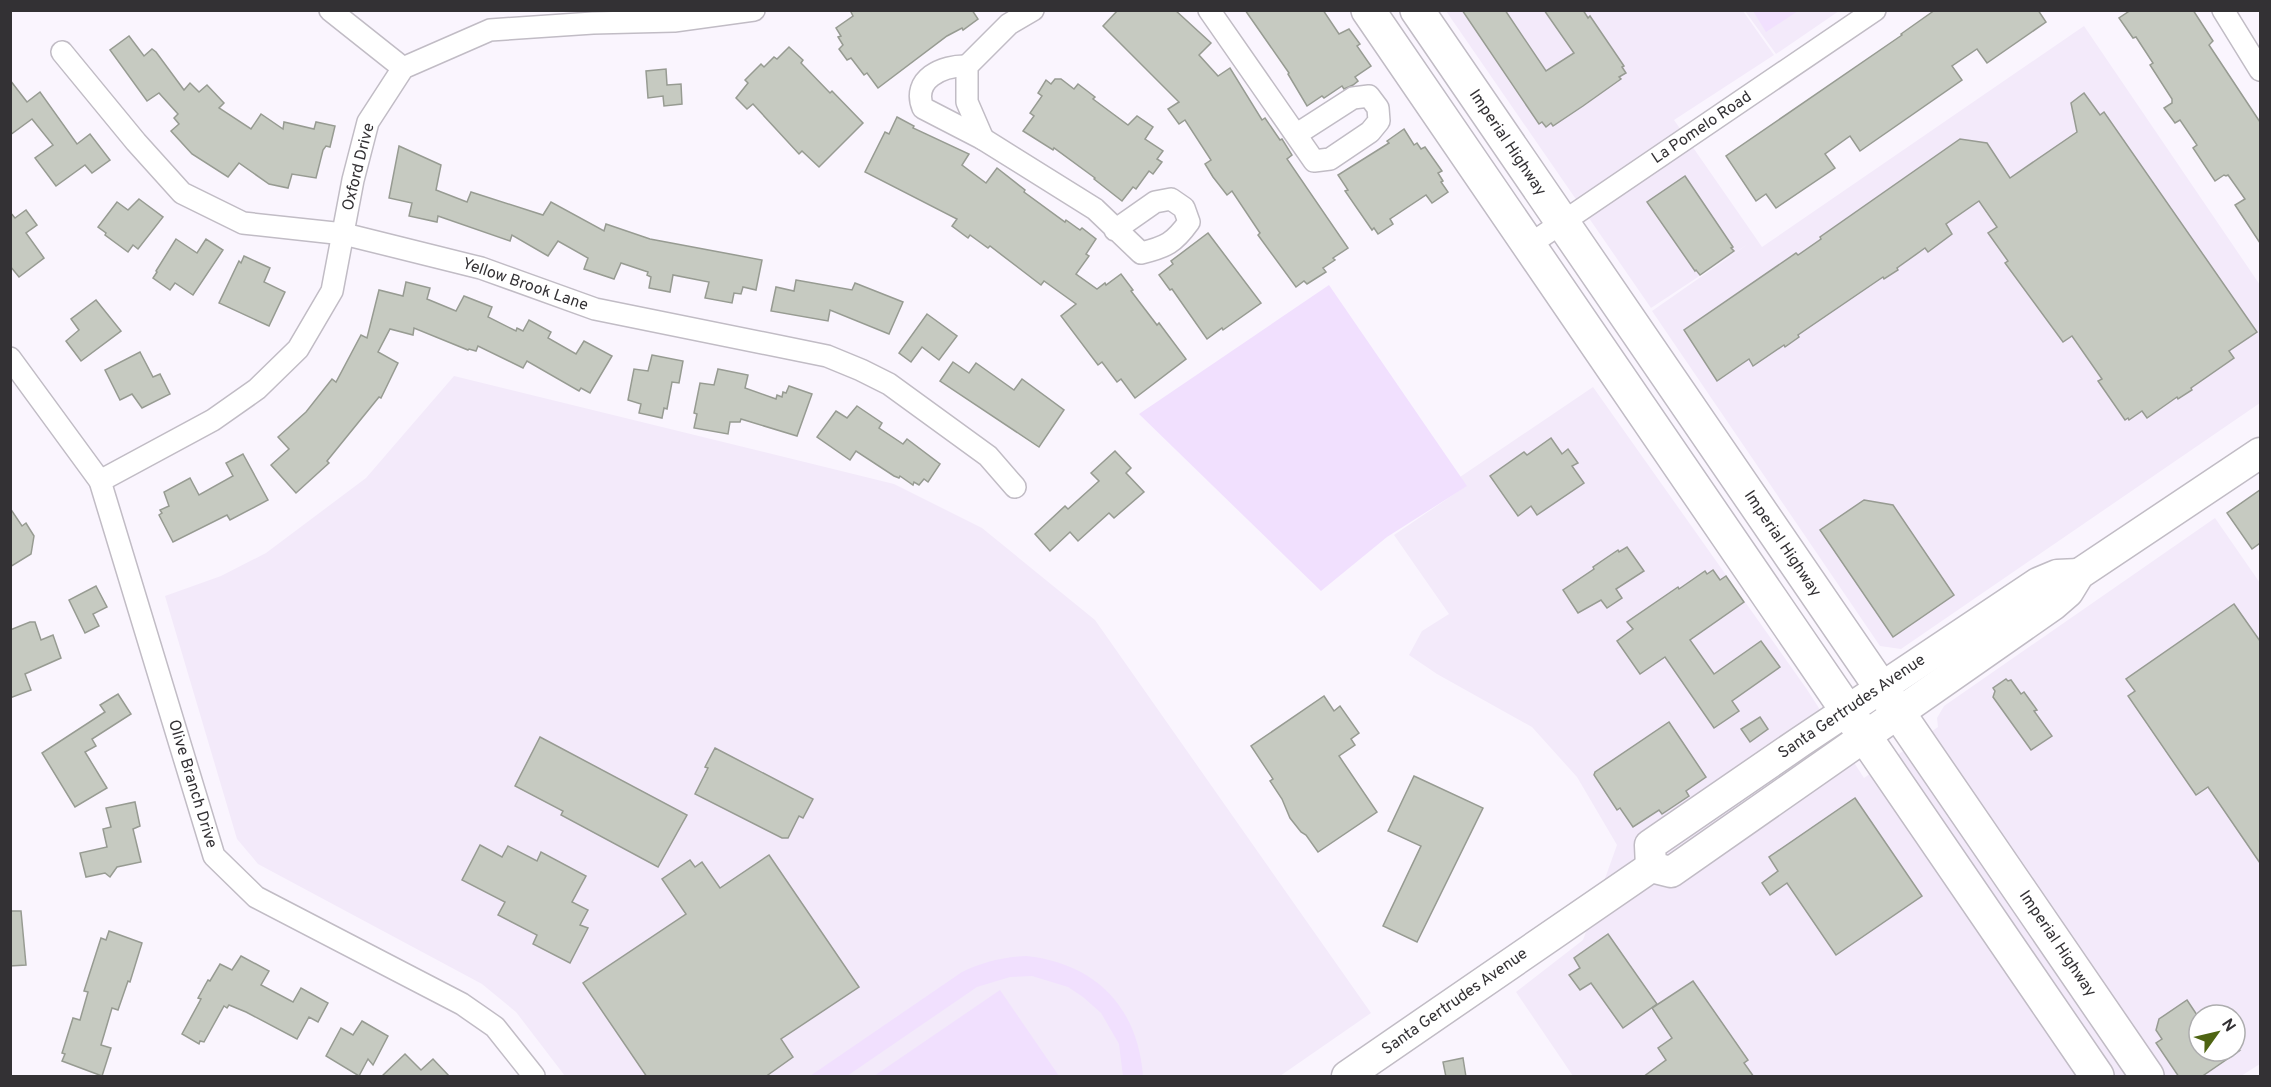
<svg xmlns="http://www.w3.org/2000/svg" width="2271" height="1087" font-family="Overpass,sans-serif">
	<style>
		.built { fill: #f3eafa; fill-rule: evenodd }
		.green { fill: #f1e0fe }
		.building { fill: #c6cac1; stroke: #979b92; stroke-width: 1.5 }
		.lines { fill: none; stroke-linecap: round; stroke-linejoin: round }
		.street-casing { stroke: #c1bcc5; stroke-width: 24 }
		.secondary-casing { stroke: #c1bcc5; stroke-width: 33 }
		.primary-casing { stroke: #c1bcc5; stroke-width: 36 }
		.street { stroke: #fff; stroke-width: 21 }
		.secondary { stroke: #fff; stroke-width: 30 }
		.primary { stroke: #fff; stroke-width: 33 }
		.labels { text-anchor: middle; dominant-baseline: central; stroke-width: 4.5; stroke-linejoin: round; paint-order: stroke }
		.street-label { font-size: 16px; fill: #333134; stroke: #fff }
	</style>
	<rect width="100%" height="100%" fill="#faf5fe"/>
	<g class="built">
		<path d="M1446 11H1743L1774 55 1674 120 1762 247 2084 26 2260 285V403L1901 649 1880 646 1652 311 1748 244 1651 308Z"/>
		<path d="M1745 11H1839L1776 54Z"/>
		<path d="M454 376 894 484 982 528 1095 620 1371 1013 1280 1076H565L516 1012 482 984 258 864 237 839 165 596 221 576 266 553 366 478Z"/>
		<path d="M1593 387 1806 688 1864 778 1938 727 1937 718 1944 706 2215 518 2260 583V1064L2241 1076H1573L1516 992 1583 940 1617 845 1577 777 1532 727 1437 674 1409 655 1422 631 1449 614 1394 535 1466 486 1460 477ZM2199 1015H2235V1051H2199Z"/>
	</g>
	<g class="green">
		<path d="M1753 11H1798L1766 32Z"/>
		<path d="M1329 285 1467 486 1387 537 1321 591 1139 414Z"/>
		<path d="M1026 956C1095 963 1138 1007 1143 1076H1123L1119 1044 1101 1013 1083 997 1068 987 1032 976 1010 977 977 987 847 1076H810L962 972C983 962 1003 957 1026 956Z"/>
		<path d="M1000 990 1059 1076H874Z"/>
	</g>
	<g class="building">
		<path d="M850 10H972L978 19 963 30 962 28 947 36 878 88 867 73 864 75 851 58 847 60 839 49 843 45 838 37 841 36 836 28 853 16Z"/>
		<path d="M1118 10H1175L1211 43 1199 55 1218 76 1230 68 1262 120 1265 118 1280 140 1282 139 1292 155 1287 159 1348 248 1333 258 1335 260 1323 268 1326 272 1307 284 1304 281 1296 287 1258 235 1260 233 1232 191 1227 195 1213 177 1205 164 1211 160 1185 120 1179 124 1168 109 1179 102 1103 26Z"/>
		<path d="M1245 10H1323L1339 34 1349 29 1360 44 1357 46 1371 66 1355 77 1358 81 1353 85 1344 89 1342 86 1324 98 1322 96 1307 106 1288 74 1289 73Z"/>
		<path d="M1462 10H1505L1546 71 1574 53 1544 10H1583L1588 18 1590 16 1624 66 1622 67 1626 73 1619 77 1621 79 1583 106 1553 126 1551 123 1546 127 1542 122 1539 124Z"/>
		<path d="M1935 10H2038L2046 22 1987 63 1977 49 1952 66 1962 80 1860 151 1850 136 1825 154 1835 168 1776 208 1766 194 1756 201 1726 156 1902 35 1901 34Z"/>
		<path d="M2131 10H2193L2213 41 2209 45 2260 122V243L2235 205 2245 199 2228 175 2226 176 2224 175 2215 181 2193 148 2197 145 2180 120 2175 123 2164 108 2172 103V99L2150 65 2153 63 2136 37 2133 38 2119 18Z"/>
		<path d="M129 36 144 56 152 49 156 52 184 90 190 83 199 92 207 85 224 103 219 108 251 129 261 114 283 129 284 122 314 129 316 122 335 126 330 147 326 146 323 150 316 178 292 174 288 188 269 184 239 163 228 177 192 154 171 131 179 124 174 118 178 114 159 93 147 101 110 50Z"/>
		<path d="M789 47 803 60 801 63 830 93 832 91 863 123 819 167 802 151 799 154 753 104 747 109 736 98 748 83 745 80 761 64 764 67 774 57 777 59Z"/>
		<path d="M666 69 667 85 681 84 682 104 664 106 663 96 648 98 646 71Z"/>
		<path d="M1055 79H1061L1074 89 1078 84 1095 97 1093 99 1128 125 1137 116 1153 127 1145 139 1163 151 1157 159 1162 162 1153 174 1149 171 1136 189 1133 187 1122 201 1094 179 1095 178 1054 148 1053 150 1023 131 1034 116 1030 113 1042 96 1038 93 1046 80 1051 84Z"/>
		<path d="M10 80 27 102 40 92 77 144 90 134 110 160 92 173 85 165 56 186 35 158 53 145 32 119 10 135Z"/>
		<path d="M2084 93 2100 115 2104 112 2257 332 2229 351 2234 358 2191 388 2192 390 2178 399 2177 397 2147 418 2142 411 2129 420 2128 418 2125 420 2098 381 2102 379 2072 336 2063 342 2005 263 2008 261 1988 233 1997 227 1979 201 1946 224 1952 234 1928 252 1925 248 1897 268 1898 270 1884 279 1883 277 1798 335 1799 337 1785 347 1784 345 1753 366 1749 359 1717 381 1684 330 1796 253 1798 255 1821 239 1820 237 1960 139 1987 143 2010 178 2077 132 2071 103Z"/>
		<path d="M897 117 914 126 913 128 969 154 962 165 986 183 997 168 1025 190 1024 192 1065 222 1066 220 1080 230 1082 228 1096 239 1086 254 1089 256 1076 274 1097 289 1105 283 1106 285 1121 274 1133 290 1131 291 1157 325 1159 323 1186 359 1135 398 1121 379 1117 382 1102 362 1098 365 1061 316 1076 304 1044 281 1041 285 990 246 988 248 970 235 968 238 952 226 957 219 865 172 885 132 889 134Z"/>
		<path d="M1404 129 1414 145 1417 143 1421 149 1425 147 1442 171 1438 173 1443 181 1441 182 1448 192 1432 203 1426 195 1390 219 1393 224 1378 234 1374 228 1372 230 1345 191 1348 190 1338 175 1389 143 1387 141Z"/>
		<path d="M399 146 441 165 436 190 467 202 471 192 543 215 551 202 604 231 606 224 650 239 762 260 756 290 743 287 741 294 734 293 732 303 705 298 709 282 673 275 670 292 649 288 651 277 647 275 648 272 621 263 614 279 584 269 588 258 558 241 548 256 512 235 510 241 438 216 437 222 409 216 412 203 389 198Z"/>
		<path d="M1685 176 1733 247 1731 248 1734 251 1700 275 1696 270 1695 271 1647 202Z"/>
		<path d="M139 199 163 217 138 249 133 245 128 252 105 235 106 233 98 227 117 202 128 210Z"/>
		<path d="M26 210 37 225 26 233 44 258 19 277 10 266V212L15 218Z"/>
		<path d="M1208 233 1261 303 1223 330 1222 328 1207 339 1172 289 1170 290 1159 275 1173 264 1171 261Z"/>
		<path d="M176 239 197 253 206 239 223 250 193 295 175 283 170 290 153 278 157 272 156 271Z"/>
		<path d="M244 256 270 268 264 282 285 292 269 326 219 303 239 261 241 263Z"/>
		<path d="M796 280 852 290 855 283 903 302 889 334 830 310 828 321 771 311 776 287 794 291Z"/>
		<path d="M406 282 430 288 427 299 456 311 464 296 492 307 488 317 516 331 517 328 523 331 529 320 551 332 548 338 576 354 584 341 612 356 590 393 581 388 579 391 527 361 523 368 478 346 476 351 469 349 468 350 414 328 413 335 390 329 378 352 398 363 381 398 379 397 327 461 329 463 296 493 271 465 289 449 278 437 306 412 332 379 336 382 361 335 367 338 379 290 403 296Z"/>
		<path d="M96 300 121 331 81 361 66 341 79 330 71 319Z"/>
		<path d="M927 314 957 336 939 360 922 347 911 362 899 353Z"/>
		<path d="M140 352 153 377 160 374 170 394 142 408 132 394 120 400 105 370Z"/>
		<path d="M652 355 683 361 679 383 672 382 667 409 664 408 662 418 639 413 641 404 628 400 634 369 648 371Z"/>
		<path d="M953 362 969 373 976 363 1014 390 1022 379 1064 410 1039 447 940 381Z"/>
		<path d="M718 369 748 375 745 388 776 399 777 395 782 397 783 392 786 393 789 386 812 394 797 436 741 419 740 422H730L728 434 694 428 697 414 694 413 700 383 714 385Z"/>
		<path d="M857 406 882 423 879 428 903 444 907 439 940 464 928 482 924 479 919 485 914 482 913 485 900 476 899 478 894 476 856 451 850 460 817 437 836 411 847 418Z"/>
		<path d="M1551 438 1562 454 1568 449 1578 463 1572 466 1584 483 1537 515 1531 506 1518 516 1490 476 1524 452 1527 455Z"/>
		<path d="M1115 451 1131 468 1126 473 1144 492 1114 518 1109 513 1078 541 1070 532 1050 551 1035 534 1065 506 1068 509 1099 481 1091 473Z"/>
		<path d="M243 454 268 500 230 520 227 515 173 542 159 515 162 513 160 510 169 506 164 492 190 478 199 495 233 476 226 463Z"/>
		<path d="M2260 490V543L2252 549 2227 513Z"/>
		<path d="M1864 500 1893 505 1954 595 1893 637 1820 530Z"/>
		<path d="M10 508 22 526 26 523 34 536 31 554 10 567Z"/>
		<path d="M1627 547 1644 571 1616 589 1622 598 1607 608 1601 600 1578 613 1563 590 1594 569 1593 567 1618 550 1619 552Z"/>
		<path d="M1713 570 1720 580 1726 576 1744 602 1690 640 1714 674 1761 641 1780 667 1732 701 1739 711 1714 728 1665 657 1640 674 1617 641 1633 629 1627 622 1678 587 1679 589 1705 571 1707 574Z"/>
		<path d="M96 586 107 607 93 614 99 626 85 633 69 600Z"/>
		<path d="M2234 604 2260 641V863L2208 787 2196 795 2128 696 2135 691 2126 679Z"/>
		<path d="M30 622H35L41 640 53 635 61 658 25 674 31 690 10 698V630Z"/>
		<path d="M2006 679 2008 681 2011 680 2021 694 2024 692 2037 710 2034 711 2052 736 2031 750 1993 697 1995 691 1993 688Z"/>
		<path d="M118 694 131 714 92 739 96 746 85 752 107 788 75 807 42 753 105 712 100 705Z"/>
		<path d="M1324 696 1334 711 1340 706 1359 733 1351 739 1355 745 1339 756 1377 812 1318 852 1306 835 1301 832 1290 818 1282 799 1270 781 1273 779 1251 746Z"/>
		<path d="M1760 717 1768 729 1750 742 1741 729Z"/>
		<path d="M1669 722 1706 777 1686 791 1689 796 1662 814 1659 810 1633 827 1620 808 1617 810 1594 775 1595 772Z"/>
		<path d="M540 737 687 815 658 867 561 815 563 811 515 786Z"/>
		<path d="M715 748 813 799 803 818 799 816 788 838H782L695 794 708 768 705 767Z"/>
		<path d="M1414 776 1483 808 1417 942 1383 926 1421 846 1388 831Z"/>
		<path d="M1855 798 1922 896 1836 955 1787 883 1770 895 1762 883 1778 871 1769 857Z"/>
		<path d="M135 802 140 826 133 829 141 862 117 867 110 877 105 873 86 877 80 853 107 847 103 829 111 827 106 808Z"/>
		<path d="M480 845 502 857 508 846 537 861 541 852 586 876 572 902 588 910 580 925 588 928 570 963 533 944 537 935 498 915 505 902 462 880Z"/>
		<path d="M769 855 859 987 781 1039 793 1057 765 1077H647L583 983 686 914 662 879 690 860 695 867 702 862 720 888Z"/>
		<path d="M10 911H21L26 965 10 966Z"/>
		<path d="M109 931 142 943 130 982 128 981 118 1010 112 1008 101 1045 111 1048 102 1076 62 1061 65 1054 62 1053 73 1018 80 1020 88 992 84 991 101 938 106 940Z"/>
		<path d="M1608 934 1657 1004 1623 1028 1591 983 1580 990 1569 975 1580 968 1574 958Z"/>
		<path d="M241 956 269 971 261 985 293 1002 301 988 328 1003 318 1022 309 1017 297 1039 246 1012 229 1005 227 1008 224 1006 204 1042 200 1041 199 1044 182 1034 201 999 198 998 208 980 210 981 220 964 232 970Z"/>
		<path d="M1693 981 1748 1060 1744 1063 1754 1077H1643L1666 1060 1658 1048 1672 1038 1652 1008Z"/>
		<path d="M2187 1000 2199 1018V1051H2239L2201 1077H2179L2156 1043 2162 1039 2156 1030 2159 1019Z"/>
		<path d="M362 1021 388 1036 373 1065 368 1059 359 1076 326 1056 341 1028 353 1035Z"/>
		<path d="M405 1054 421 1070 433 1059 450 1077H381Z"/>
		<path d="M1463 1058 1466 1077H1446L1443 1062Z"/>
	</g>
	<g class="lines">
		<g class="street-casing">
			<g id="street">
				<path d="M330 10 403 68"/>
				<path d="M1209 10 1314 161 1330 159 1370 132 1379 121 1378 108 1369 96 1353 98 1297 134"/>
				<path d="M2223 10 2260 70"/>
				<path d="M62 52 136 142 182 193 243 223 344 234 481 268 595 309 827 356 861 370 889 384 988 456 1015 487"/>
				<path d="M967 66C943 65 911 79 923 108L983 139 1095 209 1141 253C1166 247 1174 243 1189 222L1184 208 1171 199 1155 202 1115 230"/>
				<path d="M983 139 967 102V66L1009 24 1033 10"/>
				<path d="M1529 245 1875 10"/>
				<path d="M10 358 100 481 214 856 256 897 462 1004 495 1027 534 1076"/>
				<path d="M100 481 213 420 257 389 298 349 332 291 353 180 368 122 403 68 490 30 593 23 674 21 754 10"/>
			</g>
		</g>
		<g class="secondary-casing">
			<g id="secondary">
				<path d="M1651 867 1671 872 2053 605 2068 592 2079 574 2260 453"/>
				<path d="M1651 867 1650 845 1800 742 2038 583 2057 575 2079 574"/>
				<path d="M1347 1076 1651 867"/>
			</g>
		</g>
		<g class="primary-casing">
			<g id="primary">
				<path d="M1368 10 2097 1076"/>
				<path d="M1417 10 2147 1076"/>
			</g>
		</g>
		<use href="#street" class="street"/>
		<use href="#secondary" class="secondary"/>
		<use href="#primary" class="primary"/>
	</g>
	<g class="labels">
		<g class="street-label">
			<text transform="translate(1702 128) rotate(-34)">La Pomelo Road</text>
			<text transform="translate(1507 143) rotate(56)">Imperial Highway</text>
			<text transform="translate(359 167) rotate(-76)">Oxford Drive</text>
			<text transform="translate(525 285) rotate(19)">Yellow Brook Lane</text>
			<text transform="translate(1782 544) rotate(56)">Imperial Highway</text>
			<text transform="translate(1852 707) rotate(-34)">Santa Gertrudes Avenue</text>
			<text transform="translate(192 784) rotate(73)">Olive Branch Drive</text>
			<text transform="translate(2057 944) rotate(56)">Imperial Highway</text>
			<text transform="translate(1455 1002) rotate(-35)">Santa Gertrudes Avenue</text>
		</g>
	</g>
	<rect width="2271" height="1087" fill="none" stroke="#333134" stroke-width="24"/>
	<g transform="translate(2217 1033) rotate(56)"><circle r="28" fill="#ffffff" stroke="#adadae" stroke-width="1.5"/>
	<path d="M0-4.5L10 22L0 15L-10 22Z" fill="#4e6412"/>
	<text y="-9" font-size="16" font-weight="bold" text-anchor="middle" fill="#333134">N</text>
	</g>
</svg>
